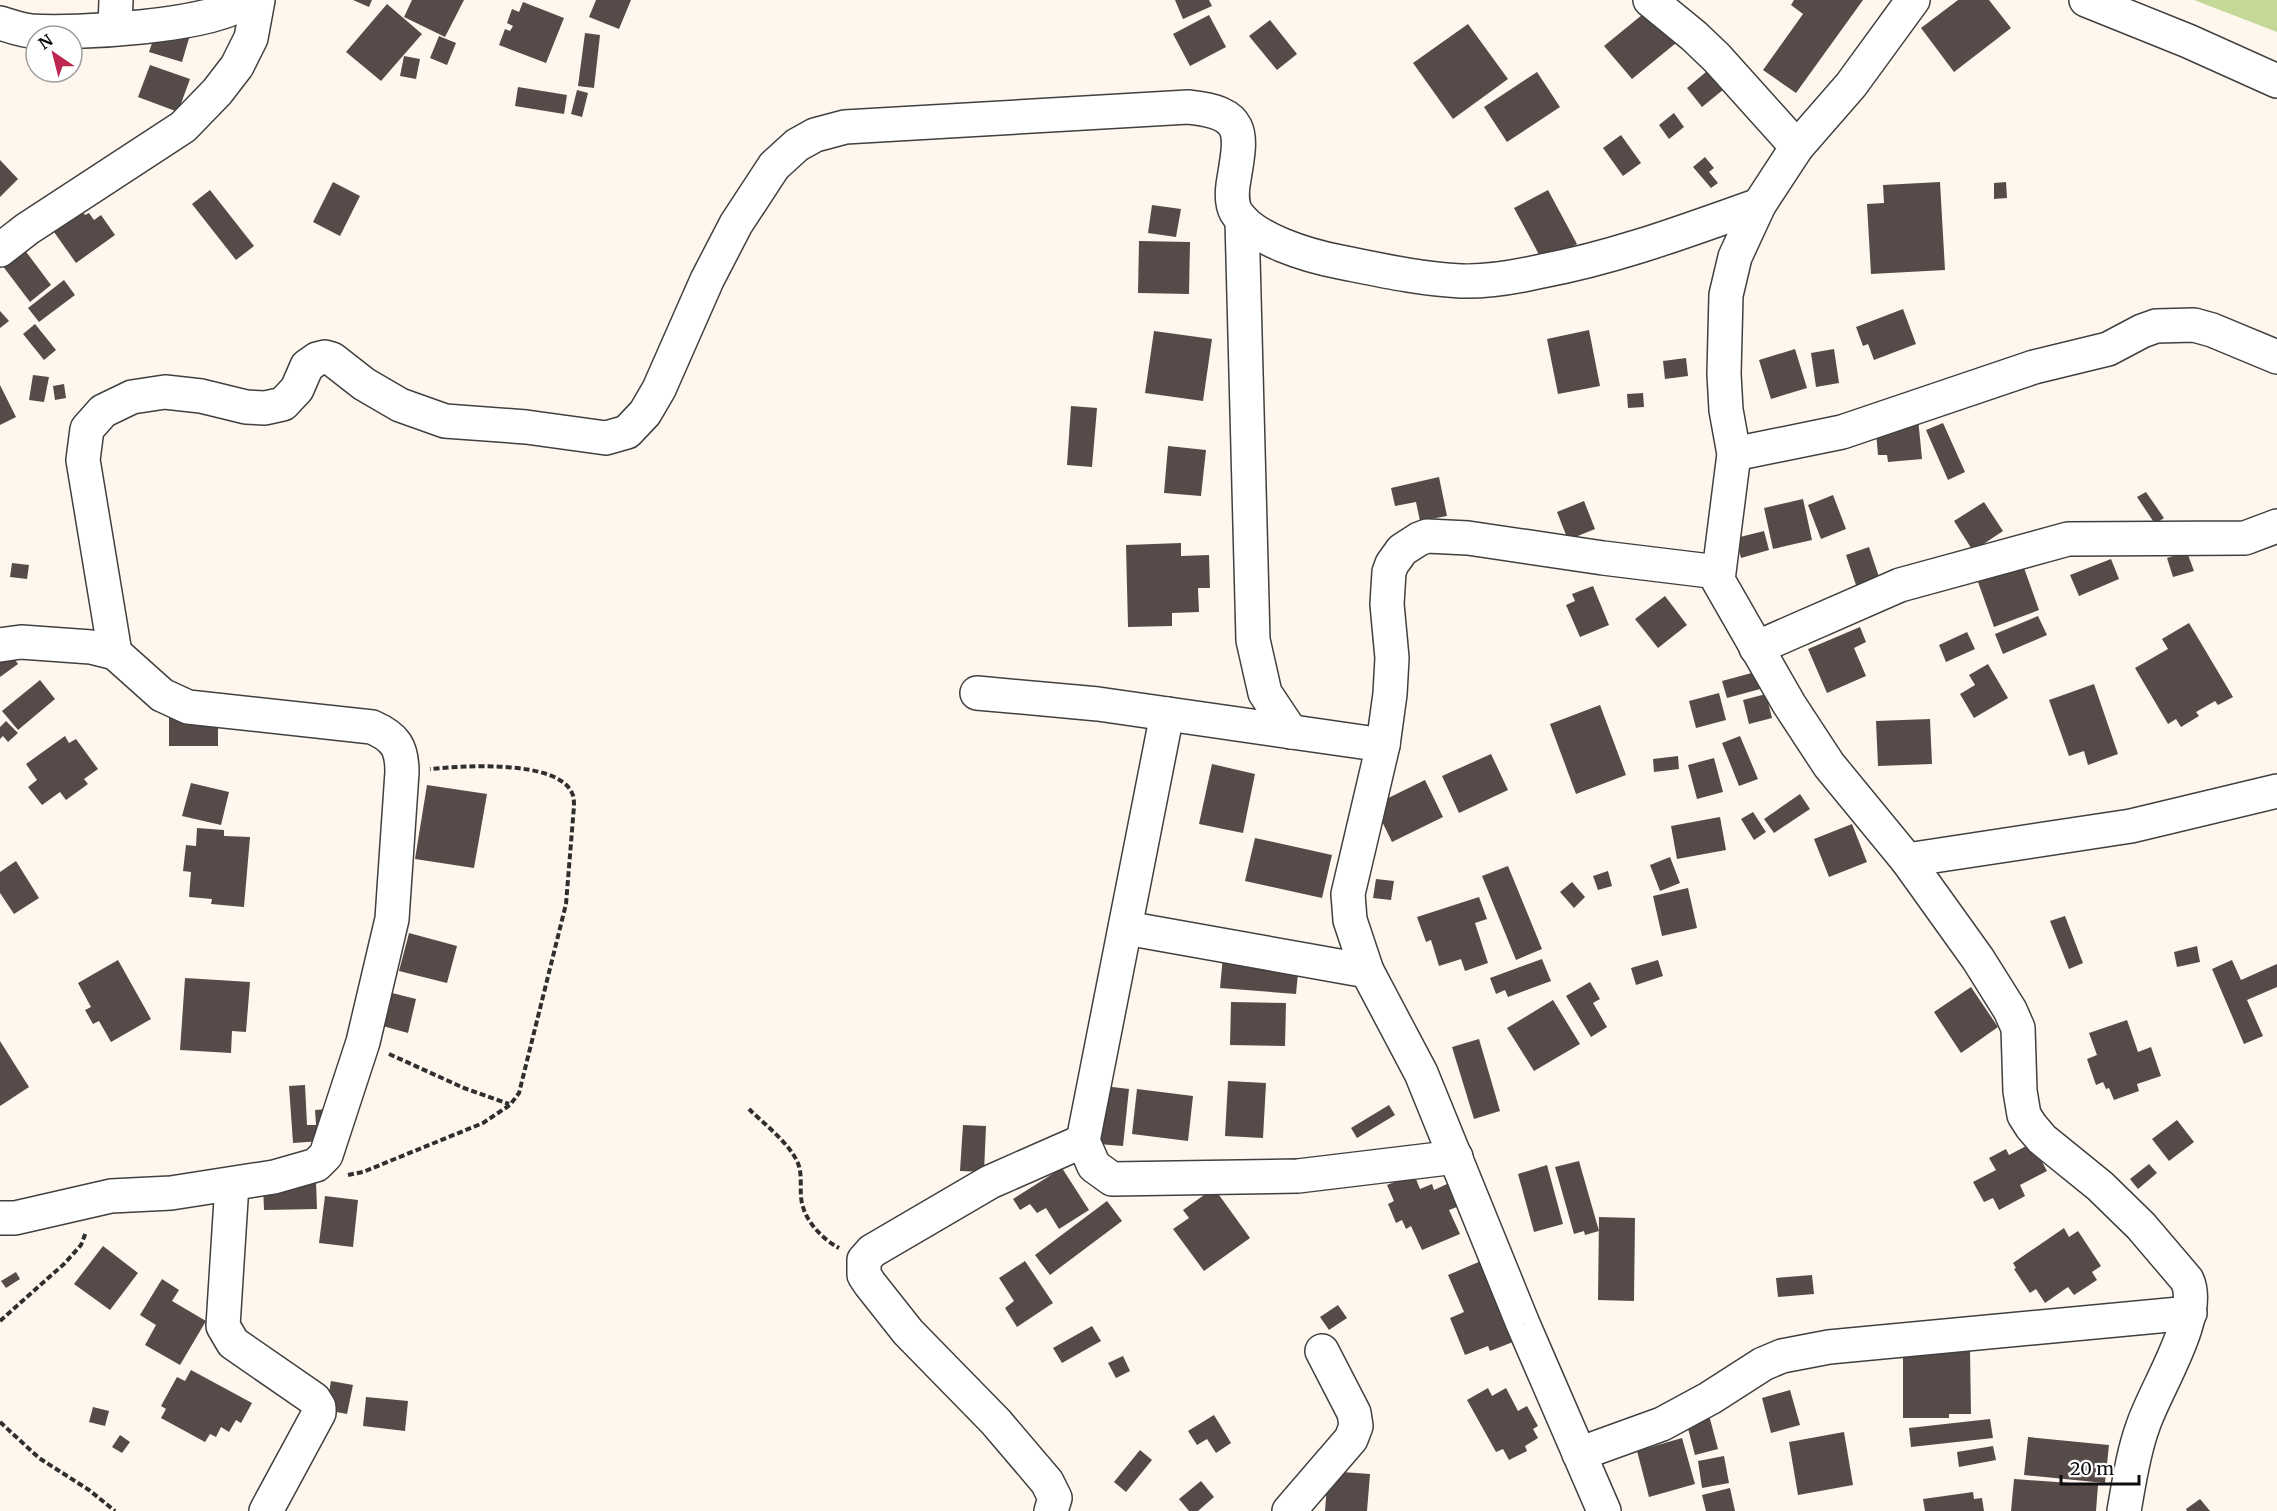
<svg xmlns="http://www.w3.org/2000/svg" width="2277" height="1511" font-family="Merriweather,serif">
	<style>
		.forest { fill: #c4d997 }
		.building { fill: #564b49 }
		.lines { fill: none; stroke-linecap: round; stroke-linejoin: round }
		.minor-casing { stroke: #404040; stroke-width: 36 }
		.path { stroke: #2f2f2f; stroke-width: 4; stroke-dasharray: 6 3; stroke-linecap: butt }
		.minor { stroke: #fff; stroke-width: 33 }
	</style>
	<rect width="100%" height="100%" fill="#fff7ed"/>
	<path class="forest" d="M2194 0H2277V32Z"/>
	<g class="building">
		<path d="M353 0H372L369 7Z"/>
		<path d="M412 0H464L445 37 404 17Z"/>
		<path d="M596 0H631L619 29 589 17Z"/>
		<path d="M1175 0H1209L1212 6 1183 19Z"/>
		<path d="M1794 0H1863L1796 93 1763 70 1803 14 1791 5Z"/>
		<path d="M1958 0H1989L2011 28 1954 72 1921 28Z"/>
		<path d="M523 2 564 18 546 63 499 45 505 29 510 31 513 26 507 23 512 9 519 12Z"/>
		<path d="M387 4 422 34 381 81 346 52Z"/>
		<path d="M1648 10 1676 43 1632 79 1604 46Z"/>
		<path d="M1209 15 1226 47 1190 66 1173 34Z"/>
		<path d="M1270 20 1297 54 1277 70 1249 36Z"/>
		<path d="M1468 24 1508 79 1453 119 1413 63Z"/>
		<path d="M158 25 190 35 182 62 149 52Z"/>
		<path d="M585 33 600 35 594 88 578 86Z"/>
		<path d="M439 36 456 43 447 65 430 58Z"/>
		<path d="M404 56 420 59 416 79 400 76Z"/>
		<path d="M150 65 190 79 178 112 138 97Z"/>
		<path d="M1713 66 1729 85 1702 107 1687 88Z"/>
		<path d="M1537 72 1560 107 1507 142 1484 107Z"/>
		<path d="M518 87 567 95 564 114 515 106Z"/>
		<path d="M577 90 588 93 582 117 571 114Z"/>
		<path d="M1674 113 1684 127 1669 139 1659 125Z"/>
		<path d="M1621 135 1641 163 1623 176 1603 148Z"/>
		<path d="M1705 157 1714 168 1709 172 1718 183 1711 188 1693 167Z"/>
		<path d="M0 160 18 179 0 197Z"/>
		<path d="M333 182 360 196 340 236 313 222Z"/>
		<path d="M1940 182 1945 270 1871 274 1867 204 1884 203 1883 185Z"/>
		<path d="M2006 182 2007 198 1994 199V183Z"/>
		<path d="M210 190 254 246 236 260 192 204Z"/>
		<path d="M1548 190 1577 244 1543 262 1514 208Z"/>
		<path d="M1152 205 1181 209 1176 237 1148 233Z"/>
		<path d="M83 212 85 215 89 213 94 220 101 215 115 235 76 263 54 232Z"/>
		<path d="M1139 241 1190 242 1189 294 1138 293Z"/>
		<path d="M24 249 51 285 30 302 2 265Z"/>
		<path d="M64 280 75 295 39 322 28 308Z"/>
		<path d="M1903 309 1916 344 1874 360 1868 344 1863 346 1856 327Z"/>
		<path d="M0 311 9 321 0 328Z"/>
		<path d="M35 324 56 350 44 360 23 334Z"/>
		<path d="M1589 330 1600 386 1558 394 1547 339Z"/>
		<path d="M1154 331 1212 339 1203 401 1145 393Z"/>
		<path d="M1795 349 1807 388 1771 399 1759 360Z"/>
		<path d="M1834 349 1839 383 1816 387 1811 353Z"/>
		<path d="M1686 358 1688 376 1665 379 1663 361Z"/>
		<path d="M33 375 49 377 44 402 29 400Z"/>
		<path d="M64 384 66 398 55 400 53 386Z"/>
		<path d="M0 385 16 417 0 425Z"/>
		<path d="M1643 393 1644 407 1628 408 1627 394Z"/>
		<path d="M1071 406 1097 408 1092 467 1067 465Z"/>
		<path d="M1918 418 1922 459 1888 462 1887 455H1878L1876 432Z"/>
		<path d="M1943 423 1965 472 1948 480 1926 430Z"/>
		<path d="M1168 446 1206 450 1201 496 1164 493Z"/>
		<path d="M1439 477 1447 516 1420 521 1416 502 1395 506 1391 488Z"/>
		<path d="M2146 492 2164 518 2155 524 2137 497Z"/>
		<path d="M1833 495 1846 529 1821 539 1808 505Z"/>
		<path d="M1803 499 1812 540 1773 549 1764 508Z"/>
		<path d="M1584 501 1595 529 1568 540 1557 512Z"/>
		<path d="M1984 502 2003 531 1973 551 1954 521Z"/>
		<path d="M1764 531 1769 550 1741 558 1736 538Z"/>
		<path d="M1181 543V556L1209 555 1210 588H1198L1199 612 1172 613V626L1128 627 1126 545Z"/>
		<path d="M1869 547 1882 586 1859 594 1846 555Z"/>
		<path d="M2187 552 2194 571 2173 577 2167 558Z"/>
		<path d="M2111 559 2119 579 2079 596 2070 575Z"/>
		<path d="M12 563 29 565 27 579 10 577Z"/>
		<path d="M2023 565 2039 610 1994 627 1978 582Z"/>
		<path d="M1593 586 1609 625 1580 637 1566 605 1575 601 1572 594Z"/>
		<path d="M1665 596 1687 625 1658 648 1635 619Z"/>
		<path d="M2038 616 2047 635 2003 654 1995 634Z"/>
		<path d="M2189 623 2233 697 2218 705 2215 701 2196 712 2199 716 2181 727 2176 719 2168 724 2135 668 2168 649 2162 639Z"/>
		<path d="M1860 627 1866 642 1854 648 1866 676 1827 693 1808 649Z"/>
		<path d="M1967 632 1975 649 1946 662 1939 645Z"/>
		<path d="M8 650 18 664 0 677V656Z"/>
		<path d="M1988 664 2008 698 1974 718 1960 694 1975 685 1969 675Z"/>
		<path d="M1759 671 1764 688 1727 698 1722 681Z"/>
		<path d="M40 680 55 699 18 730 2 711Z"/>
		<path d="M2094 684 2118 754 2088 765 2084 751 2069 756 2049 700Z"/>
		<path d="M1719 693 1726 720 1696 728 1689 701Z"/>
		<path d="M1766 694 1772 718 1749 724 1743 700Z"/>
		<path d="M1600 705 1626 775 1576 794 1550 724Z"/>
		<path d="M218 716V746H169V717Z"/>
		<path d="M1930 719 1932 764 1878 766 1876 721Z"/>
		<path d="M6 721 18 733 8 742 3 736 0 739V727Z"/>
		<path d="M65 736 69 743 76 739 98 769 84 779 88 784 66 800 60 792 42 805 28 787 37 780 26 764Z"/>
		<path d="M1740 736 1758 779 1739 786 1722 743Z"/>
		<path d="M1491 754 1508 790 1459 813 1442 776Z"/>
		<path d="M1678 756 1679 769 1654 772 1653 759Z"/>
		<path d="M1714 758 1723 792 1697 799 1688 765Z"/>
		<path d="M1212 764 1255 774 1243 833 1199 824Z"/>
		<path d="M1425 780 1443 817 1392 842 1374 805Z"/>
		<path d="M191 783 229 792 221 825 182 816Z"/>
		<path d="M427 785 487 794 474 868 415 859Z"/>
		<path d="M1800 794 1810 809 1774 833 1764 819Z"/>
		<path d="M1753 812 1766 832 1754 840 1741 819Z"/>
		<path d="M1720 817 1726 850 1677 859 1671 826Z"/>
		<path d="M1852 824 1867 862 1829 877 1814 839Z"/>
		<path d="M197 828 224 830V836L250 837 244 907 211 904 212 899 189 897 191 872 183 871 186 845 196 846Z"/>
		<path d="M1255 838 1332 855 1322 898 1245 881Z"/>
		<path d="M1670 857 1680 883 1660 891 1650 865Z"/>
		<path d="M16 861 39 898 14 914 0 893V872Z"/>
		<path d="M1508 866 1542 949 1516 960 1482 876Z"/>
		<path d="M1608 871 1612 886 1598 890 1593 876Z"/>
		<path d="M1376 879 1394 881 1391 900 1373 898Z"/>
		<path d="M1572 882 1585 897 1574 908 1560 892Z"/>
		<path d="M1688 888 1697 928 1662 936 1653 896Z"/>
		<path d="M1479 897 1487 919 1475 923 1488 963 1465 971 1461 959 1439 966 1431 940 1426 942 1417 917Z"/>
		<path d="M2065 916 2083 963 2069 969 2050 921Z"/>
		<path d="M409 933 457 946 447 983 399 971Z"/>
		<path d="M2197 946 2200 962 2177 967 2174 952Z"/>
		<path d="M1223 956 1299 962 1296 994 1220 988Z"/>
		<path d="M1542 959 1551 981 1508 997 1505 990 1496 994 1490 978Z"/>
		<path d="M118 960 151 1019 111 1042 99 1021 93 1024 85 1010 91 1007 78 983Z"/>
		<path d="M1658 960 1663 976 1636 985 1631 968Z"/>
		<path d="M2232 960 2241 980 2277 964V987L2247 1000 2263 1036 2244 1044 2212 969Z"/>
		<path d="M185 978 250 982 246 1032 232 1031 231 1053 180 1050Z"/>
		<path d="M1590 982 1600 999 1593 1003 1607 1027 1591 1037 1566 996Z"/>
		<path d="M1971 987 1998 1027 1961 1053 1934 1012Z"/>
		<path d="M388 992 416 999 408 1033 379 1025Z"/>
		<path d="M1553 1000 1580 1044 1534 1071 1507 1028Z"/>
		<path d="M1231 1002 1286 1003 1285 1046 1230 1045Z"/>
		<path d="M2127 1020 2138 1052 2151 1047 2161 1076 2137 1084 2139 1091 2114 1100 2109 1088 2106 1089 2103 1082 2096 1085 2087 1059 2097 1055 2089 1033Z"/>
		<path d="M1479 1039 1500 1111 1474 1119 1452 1047Z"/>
		<path d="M0 1041 29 1087 0 1106Z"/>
		<path d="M1228 1081 1266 1083 1263 1138 1225 1136Z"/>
		<path d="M305 1085 307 1125H316L315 1110 327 1109 322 1141 293 1143 289 1086Z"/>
		<path d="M1104 1086 1129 1089 1123 1146 1098 1144Z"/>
		<path d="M1137 1089 1193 1096 1188 1141 1132 1134Z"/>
		<path d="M1389 1105 1395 1115 1357 1138 1351 1128Z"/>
		<path d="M2177 1120 2194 1142 2169 1161 2152 1139Z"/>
		<path d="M963 1125 986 1126 984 1172 960 1171Z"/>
		<path d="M2032 1143 2047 1171 2020 1185 2025 1196 1999 1210 1993 1198 1984 1202 1973 1182 1996 1170 1989 1158 2006 1149 2009 1155Z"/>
		<path d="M1579 1161 1599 1231 1585 1235 1584 1231 1574 1234 1555 1167Z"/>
		<path d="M2149 1164 2157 1173 2138 1189 2130 1179Z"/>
		<path d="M1547 1165 1563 1224 1534 1232 1518 1174Z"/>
		<path d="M1062 1168 1089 1210 1059 1229 1046 1208 1037 1213 1030 1204 1020 1210 1013 1199Z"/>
		<path d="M1414 1174 1420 1189 1432 1184 1434 1190 1447 1184 1457 1207 1449 1210 1460 1234 1422 1250 1411 1226 1406 1229 1402 1220 1396 1223 1388 1204 1394 1201 1387 1185Z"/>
		<path d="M316 1182 317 1209 264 1210 263 1184Z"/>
		<path d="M1214 1188 1250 1238 1204 1271 1173 1229 1189 1218 1183 1210Z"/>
		<path d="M325 1196 358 1200 353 1247 319 1243Z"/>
		<path d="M1107 1201 1122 1221 1050 1275 1035 1255Z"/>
		<path d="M1599 1217 1635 1218 1634 1301 1598 1300Z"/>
		<path d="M2064 1228 2069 1237 2078 1231 2101 1266 2092 1272 2097 1280 2074 1295 2068 1287 2045 1303 2036 1289 2030 1293 2014 1269 2016 1268 2013 1263Z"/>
		<path d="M103 1246 138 1273 110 1310 74 1284Z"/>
		<path d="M1025 1261 1053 1303 1017 1327 1005 1308 1014 1301 999 1278Z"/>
		<path d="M1481 1261 1513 1342 1490 1351 1488 1346 1465 1355 1450 1318 1464 1312 1448 1275Z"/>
		<path d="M16 1272 20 1279 6 1288 1 1281Z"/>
		<path d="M1812 1275 1814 1294 1778 1297 1776 1278Z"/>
		<path d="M162 1279 179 1290 172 1301 206 1321 180 1365 145 1345 156 1325 140 1315Z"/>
		<path d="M1338 1305 1347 1318 1329 1330 1320 1317Z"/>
		<path d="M1092 1326 1101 1341 1062 1363 1053 1348Z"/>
		<path d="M1970 1350 1971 1414H1949V1418H1903V1351Z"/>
		<path d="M1123 1356 1130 1371 1116 1378 1108 1363Z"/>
		<path d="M191 1370 252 1403 241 1423 236 1420 229 1432 221 1427 216 1437 210 1434 205 1442 161 1418 166 1409 161 1406 177 1377 185 1381Z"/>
		<path d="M331 1381 353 1385 347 1414 326 1410Z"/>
		<path d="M1488 1388 1492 1396 1506 1388 1518 1411 1527 1406 1538 1426 1533 1429 1538 1438 1525 1446 1527 1451 1509 1460 1503 1449 1496 1452 1467 1400Z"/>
		<path d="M1790 1390 1800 1425 1771 1433 1762 1398Z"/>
		<path d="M366 1397 408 1401 405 1431 363 1426Z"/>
		<path d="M93 1407 109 1411 105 1426 89 1422Z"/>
		<path d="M1214 1415 1231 1443 1216 1453 1207 1439 1197 1445 1188 1431Z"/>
		<path d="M1709 1415 1718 1449 1695 1455 1686 1421Z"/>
		<path d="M1990 1419 1993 1438 1911 1447 1909 1428Z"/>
		<path d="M1844 1432 1853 1485 1798 1495 1789 1442Z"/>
		<path d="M120 1435 130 1442 122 1453 112 1447Z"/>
		<path d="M2028 1437 2109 1445 2105 1483 2024 1475Z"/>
		<path d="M1682 1438 1695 1484 1649 1497 1637 1451Z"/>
		<path d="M1993 1446 1996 1460 1959 1467 1957 1452Z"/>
		<path d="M1140 1450 1152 1460 1126 1492 1114 1482Z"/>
		<path d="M1724 1456 1729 1483 1702 1488 1698 1461Z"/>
		<path d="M1328 1471 1370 1474 1367 1511H1325Z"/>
		<path d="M2014 1479 2098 1485 2096 1511H2011Z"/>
		<path d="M1201 1481 1214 1497 1198 1511H1189L1179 1499Z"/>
		<path d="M1730 1488 1735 1511H1706L1702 1495Z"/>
		<path d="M1973 1492 1974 1499 1982 1498 1984 1511H1925L1923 1499Z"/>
		<path d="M2200 1499 2210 1511H2187L2186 1509Z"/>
	</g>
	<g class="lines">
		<g class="minor-casing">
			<g id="minor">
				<path d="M1650 0 1694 36 1717 58 1797 147"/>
				<path d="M1913 0 1851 85 1797 147 1759 205 1735 257 1726 295 1724 374 1726 410 1734 454 1718 580 1789 704 1829 765 1907 860 1978 959 2010 1010 2018 1028 2020 1091 2024 1115 2031 1126 2042 1139 2100 1186 2141 1226 2187 1280C2204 1316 2155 1389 2143 1426 2133 1453 2129 1483 2124 1511"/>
				<path d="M2086 0 2188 41 2277 81"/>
				<path d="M0 23C10 26 21 30 31 31 74 34 215 27 247 0"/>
				<path d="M115 28 116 0"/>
				<path d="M1242 220 1253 640 1265 693 1291 732"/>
				<path d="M0 250 27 229 183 127 217 92 237 66 251 38 258 0"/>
				<path d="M1734 454 1842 432 2034 367 2108 349 2142 331 2156 326 2194 325 2212 330 2277 357"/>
				<path d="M0 645 21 642 91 647 115 653 162 695 188 707 372 727C395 737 402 747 402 772L392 919 363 1042 326 1155 316 1165 274 1177 171 1193 111 1196 15 1218H0"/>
				<path d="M1756 648 1900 585 2068 539 2245 538 2277 526"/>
				<path d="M115 653 83 460 87 429 103 411 132 397 165 392 201 396 246 407 265 408 283 404 297 389 307 366 317 359 325 357 332 359 364 384 400 405 445 421 526 427 606 438 627 432 645 413 659 389 707 280 736 224 774 166 797 145 815 135 845 127 1188 107C1249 113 1241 135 1233 185 1232 193 1232 205 1236 212 1253 240 1309 256 1340 262 1380 270 1420 279 1461 281 1488 282 1516 277 1542 271 1617 257 1688 230 1759 205"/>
				<path d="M977 693 1098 704 1383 745"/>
				<path d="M1167 714 1083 1141 1094 1166 1112 1179 1298 1176 1456 1157"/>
				<path d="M1907 860 2131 826 2277 791"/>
				<path d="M1126 928 1367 971"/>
				<path d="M232 1184 223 1326 233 1343 314 1399 319 1407V1413L266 1511"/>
				<path d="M1579 1454 1662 1424 1710 1398 1763 1364 1782 1356 1829 1347 2190 1313"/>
				<path d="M1051 1511 1055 1498 1047 1482 996 1422 908 1332 870 1284 864 1275V1260L872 1251 990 1182 1083 1141"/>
				<path d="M1289 1511 1351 1439 1356 1426 1354 1413 1322 1351"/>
				<path d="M1604 1511 1523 1324 1421 1073 1367 971 1350 920 1348 894 1383 745 1390 694 1392 658 1387 604 1389 572 1392 564 1402 550 1419 539 1427 536 1468 538 1603 558 1718 572"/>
			</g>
		</g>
		<g class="path">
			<path d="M389 1054 464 1088 509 1104"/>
			<path d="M749 1109C764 1124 787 1141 797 1161 804 1175 798 1192 803 1207 808 1224 824 1240 839 1248"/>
			<path d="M348 1175 363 1172 483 1123 510 1105 519 1093 566 904 574 806C574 802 574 796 572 793 557 759 461 766 430 769"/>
			<path d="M0 1321 64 1264 81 1245 86 1232"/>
			<path d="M0 1422 39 1458 89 1490 115 1511"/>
		</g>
		<use href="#minor" class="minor"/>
	</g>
	<g transform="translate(54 54) rotate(325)"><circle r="28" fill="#ffffff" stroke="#9e9e9e" stroke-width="1.5"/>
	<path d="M0-4.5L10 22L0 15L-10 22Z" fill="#bc2650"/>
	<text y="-9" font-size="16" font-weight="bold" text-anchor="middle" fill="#0d0d0d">N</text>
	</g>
	<path d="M2061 1475v9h78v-9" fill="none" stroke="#0d0d0d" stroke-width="3"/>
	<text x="2070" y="1475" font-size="18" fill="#0d0d0d" stroke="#ffffff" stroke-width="4.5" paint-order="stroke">20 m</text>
</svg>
